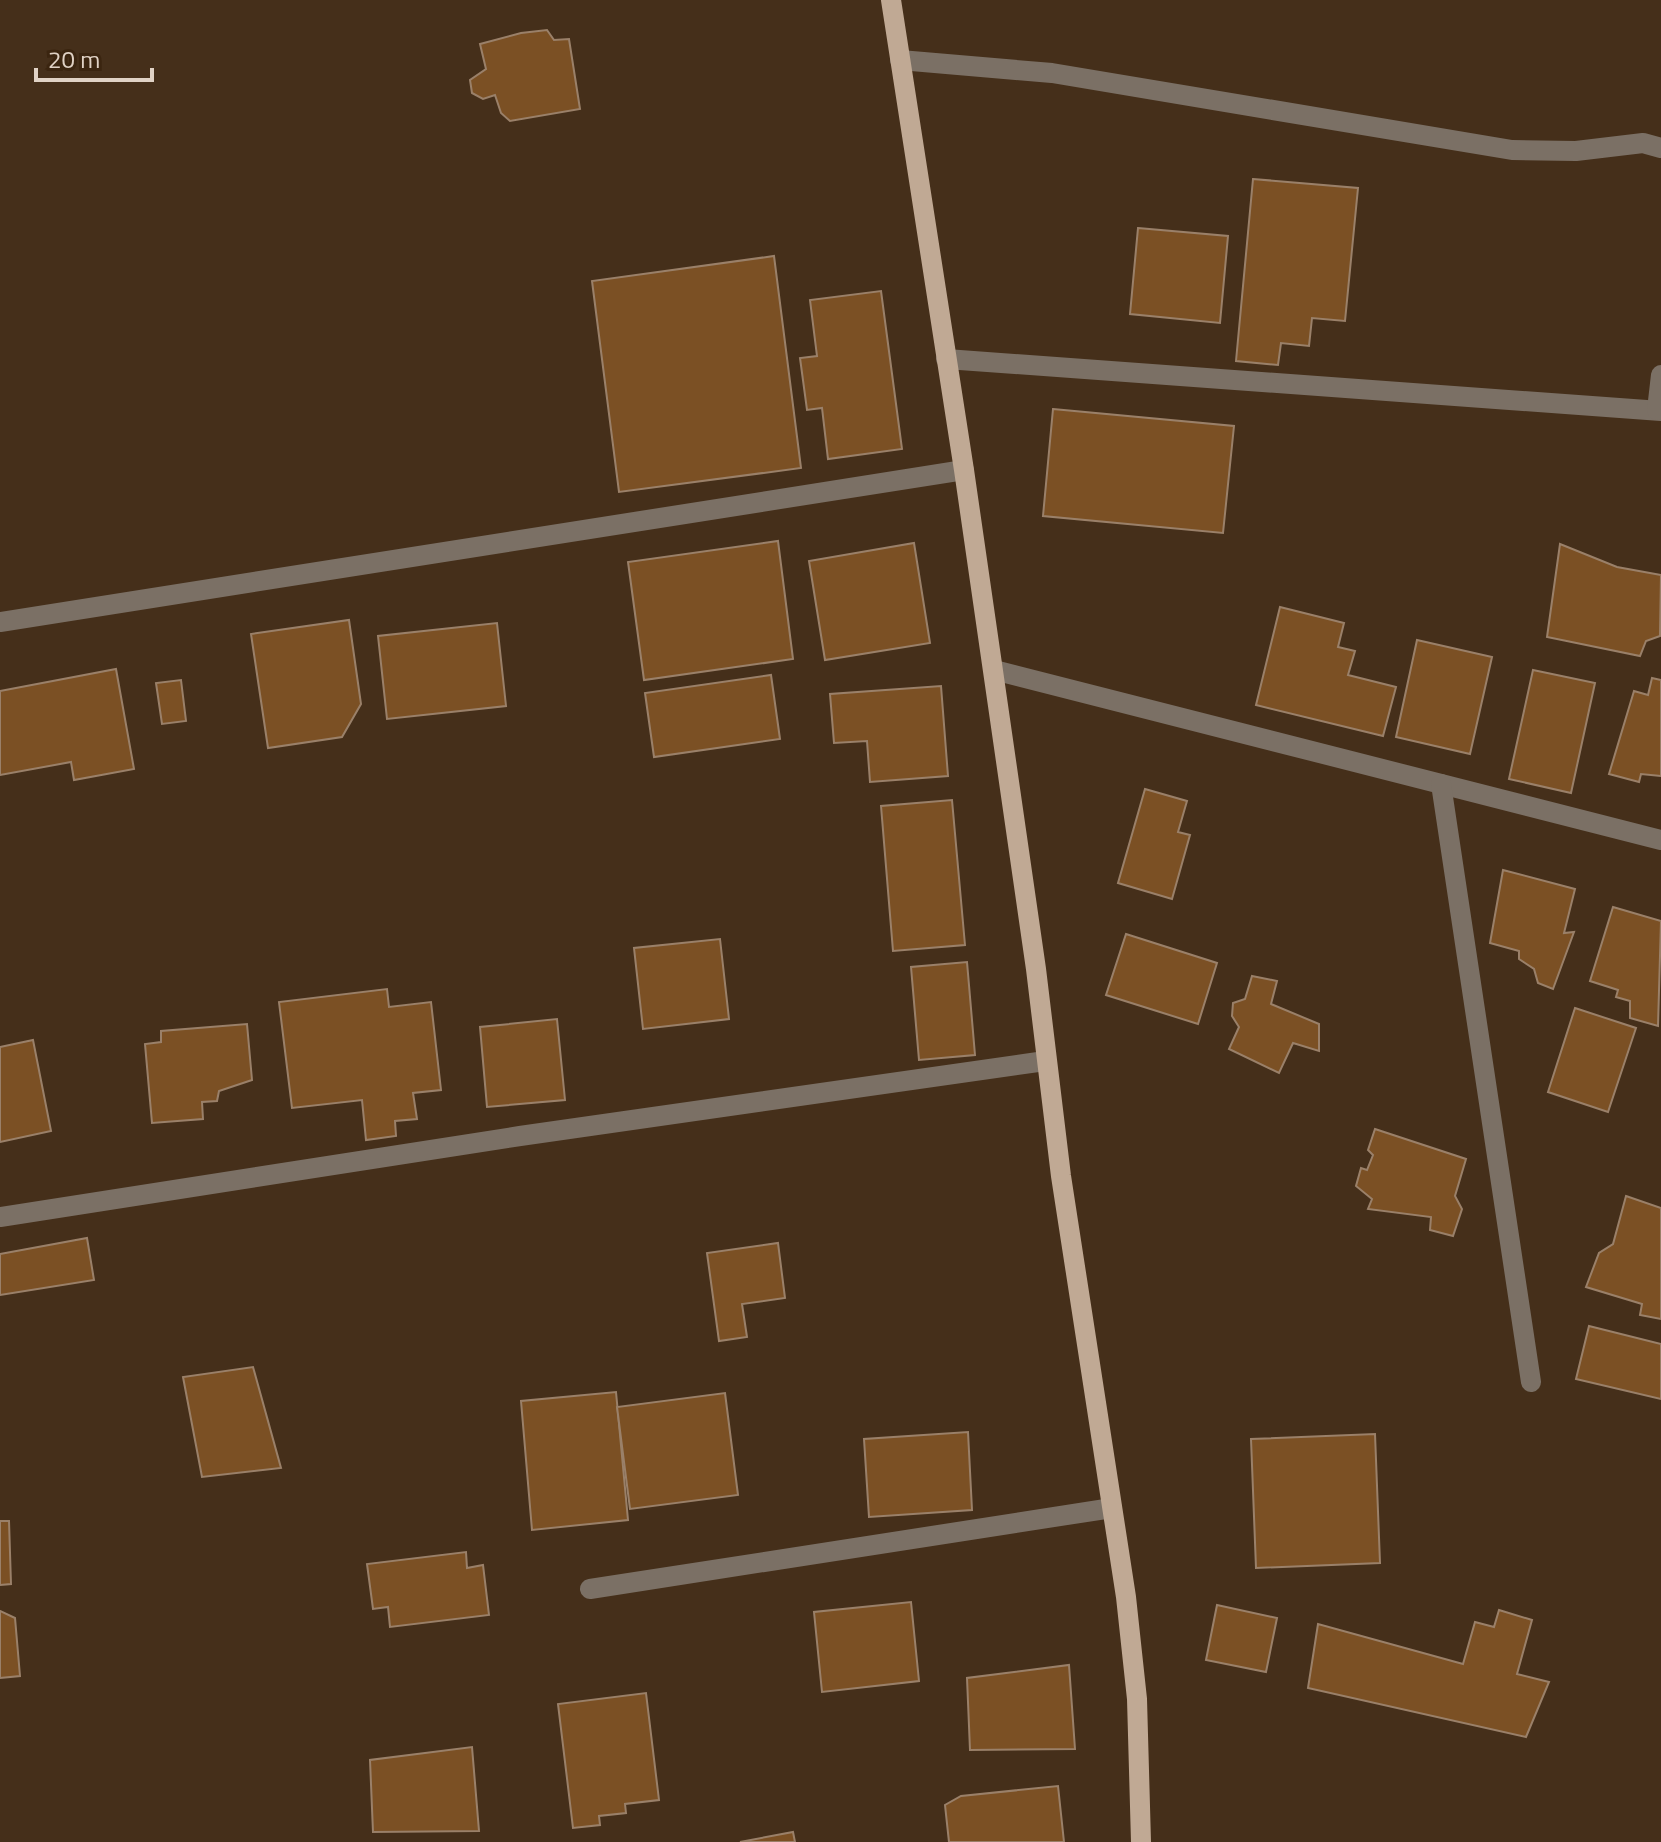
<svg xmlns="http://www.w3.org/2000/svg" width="1661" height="1842" font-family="'Titillium Web',sans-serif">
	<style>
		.building { fill: #7b5024; stroke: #9a8069; stroke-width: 2 }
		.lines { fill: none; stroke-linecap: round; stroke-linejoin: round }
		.minor { stroke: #7b7065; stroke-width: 20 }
		.major { stroke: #c0a994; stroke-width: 20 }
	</style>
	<rect width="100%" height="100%" fill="#452f1a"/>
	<g class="building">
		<path d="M547 30 554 40 569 39 580 109 510 121 501 113 495 95 483 99 472 93 470 80 486 69 480 44 521 33Z"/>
		<path d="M1253 179 1358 188 1345 321 1312 318 1309 346 1281 343 1278 365 1236 361Z"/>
		<path d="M1138 228 1228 236 1220 323 1130 314Z"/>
		<path d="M774 256 801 468 619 492 592 281Z"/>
		<path d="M881 291 902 449 828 459 822 408 807 410 800 358 817 356 810 300Z"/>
		<path d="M1053 409 1234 426 1223 533 1043 516Z"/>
		<path d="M778 541 793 659 644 680 628 562Z"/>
		<path d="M914 543 930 643 825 660 809 561Z"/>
		<path d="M1560 544 1617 567 1661 575 1660 636 1646 641 1640 656 1547 637Z"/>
		<path d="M1280 607 1344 623 1338 647 1355 651 1348 675 1396 687 1383 736 1256 705Z"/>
		<path d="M349 620 361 704 342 737 268 748 251 634Z"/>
		<path d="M497 623 506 706 387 719 378 636Z"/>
		<path d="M1417 640 1492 657 1470 754 1396 737Z"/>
		<path d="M116 669 134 769 74 780 71 762 0 775V691Z"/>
		<path d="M1533 670 1595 683 1571 793 1509 779Z"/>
		<path d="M771 675 780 739 654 757 645 693Z"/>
		<path d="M1652 678 1661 680V776L1641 774 1639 782 1609 774 1634 691 1648 695Z"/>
		<path d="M181 680 186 721 162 724 156 683Z"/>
		<path d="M941 686 948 776 870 782 867 741 834 743 830 694Z"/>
		<path d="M1145 789 1187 801 1178 832 1190 835 1172 899 1118 883Z"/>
		<path d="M952 800 965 945 893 951 881 806Z"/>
		<path d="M1503 870 1575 889 1564 933 1574 932 1553 989 1538 983 1534 969 1519 959V951L1490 943Z"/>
		<path d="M1613 907 1661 921 1658 1026 1630 1018V1001L1616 997 1618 990 1590 981Z"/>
		<path d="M1126 934 1217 963 1198 1024 1106 995Z"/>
		<path d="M720 939 729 1019 643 1029 634 948Z"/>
		<path d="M967 962 975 1055 919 1060 911 967Z"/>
		<path d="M1252 976 1277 981 1271 1004 1319 1024V1051L1293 1043 1279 1073 1229 1049 1239 1027 1232 1016 1233 1003 1245 999Z"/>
		<path d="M387 989 389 1007 431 1002 441 1090 413 1093 417 1119 395 1121 396 1136 366 1140 362 1100 292 1108 279 1002Z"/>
		<path d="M1575 1008 1636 1028 1608 1112 1548 1092Z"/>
		<path d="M557 1019 565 1100 487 1107 480 1027Z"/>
		<path d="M247 1024 252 1080 219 1091 217 1101 202 1102 203 1119 152 1123 145 1044 161 1042V1031Z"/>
		<path d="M33 1040 51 1131 0 1142V1047Z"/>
		<path d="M1375 1129 1466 1159 1455 1196 1462 1209 1453 1236 1430 1230 1431 1217 1368 1209 1372 1199 1356 1186 1361 1168 1367 1170 1373 1155 1368 1150Z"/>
		<path d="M1626 1196 1661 1208V1319L1640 1315 1642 1304 1586 1287 1599 1253 1613 1244Z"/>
		<path d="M87 1238 94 1280 0 1295V1254Z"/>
		<path d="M778 1243 785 1298 742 1304 747 1337 719 1341 707 1253Z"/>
		<path d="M1589 1326 1661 1344V1399L1576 1379Z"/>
		<path d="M253 1367 281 1468 202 1477 183 1377Z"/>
		<path d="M616 1392 628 1520 532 1530 521 1401Z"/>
		<path d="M725 1393 738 1495 630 1509 617 1407Z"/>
		<path d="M968 1432 972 1510 869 1517 864 1439Z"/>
		<path d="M1375 1434 1380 1563 1256 1568 1251 1439Z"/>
		<path d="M0 1521H9L11 1584 0 1585Z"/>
		<path d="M466 1552 467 1568 483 1565 489 1615 390 1627 388 1607 373 1609 367 1564Z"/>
		<path d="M911 1602 919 1681 822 1692 814 1612Z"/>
		<path d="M1217 1605 1277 1618 1266 1672 1206 1660Z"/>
		<path d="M1499 1610 1532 1620 1517 1674 1549 1682 1526 1737 1308 1688 1318 1624 1463 1664 1475 1622 1494 1627Z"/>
		<path d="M0 1611 15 1618 20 1676 0 1678Z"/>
		<path d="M1069 1665 1075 1749 970 1750 967 1678Z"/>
		<path d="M646 1693 659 1800 625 1804 626 1813 599 1816 600 1825 573 1828 558 1704Z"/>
		<path d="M472 1747 479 1831 373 1832 370 1760Z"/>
		<path d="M1058 1786 1064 1842H949L945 1805 961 1796Z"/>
		<path d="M793 1832 795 1842H740Z"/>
	</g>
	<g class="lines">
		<g class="minor">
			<path d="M900 60 1052 73 1512 150 1576 151 1643 143 1661 148"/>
			<path d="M946 359 1661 411"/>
			<path d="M1657 410 1661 375"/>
			<path d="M0 622 964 470"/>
			<path d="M994 670 1661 840"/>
			<path d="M1441 784 1531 1382"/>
			<path d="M0 1217 520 1136 1045 1061"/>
			<path d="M590 1589 1112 1508"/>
		</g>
		<path class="major" d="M891 0 964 470 1036 969 1061 1176 1126 1597 1137 1699 1141 1842"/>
	</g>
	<path d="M36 68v12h116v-12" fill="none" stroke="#e0d2c5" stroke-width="4"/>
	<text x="48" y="68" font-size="24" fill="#e0d2c5" stroke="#3b2510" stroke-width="6" paint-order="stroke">20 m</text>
</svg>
